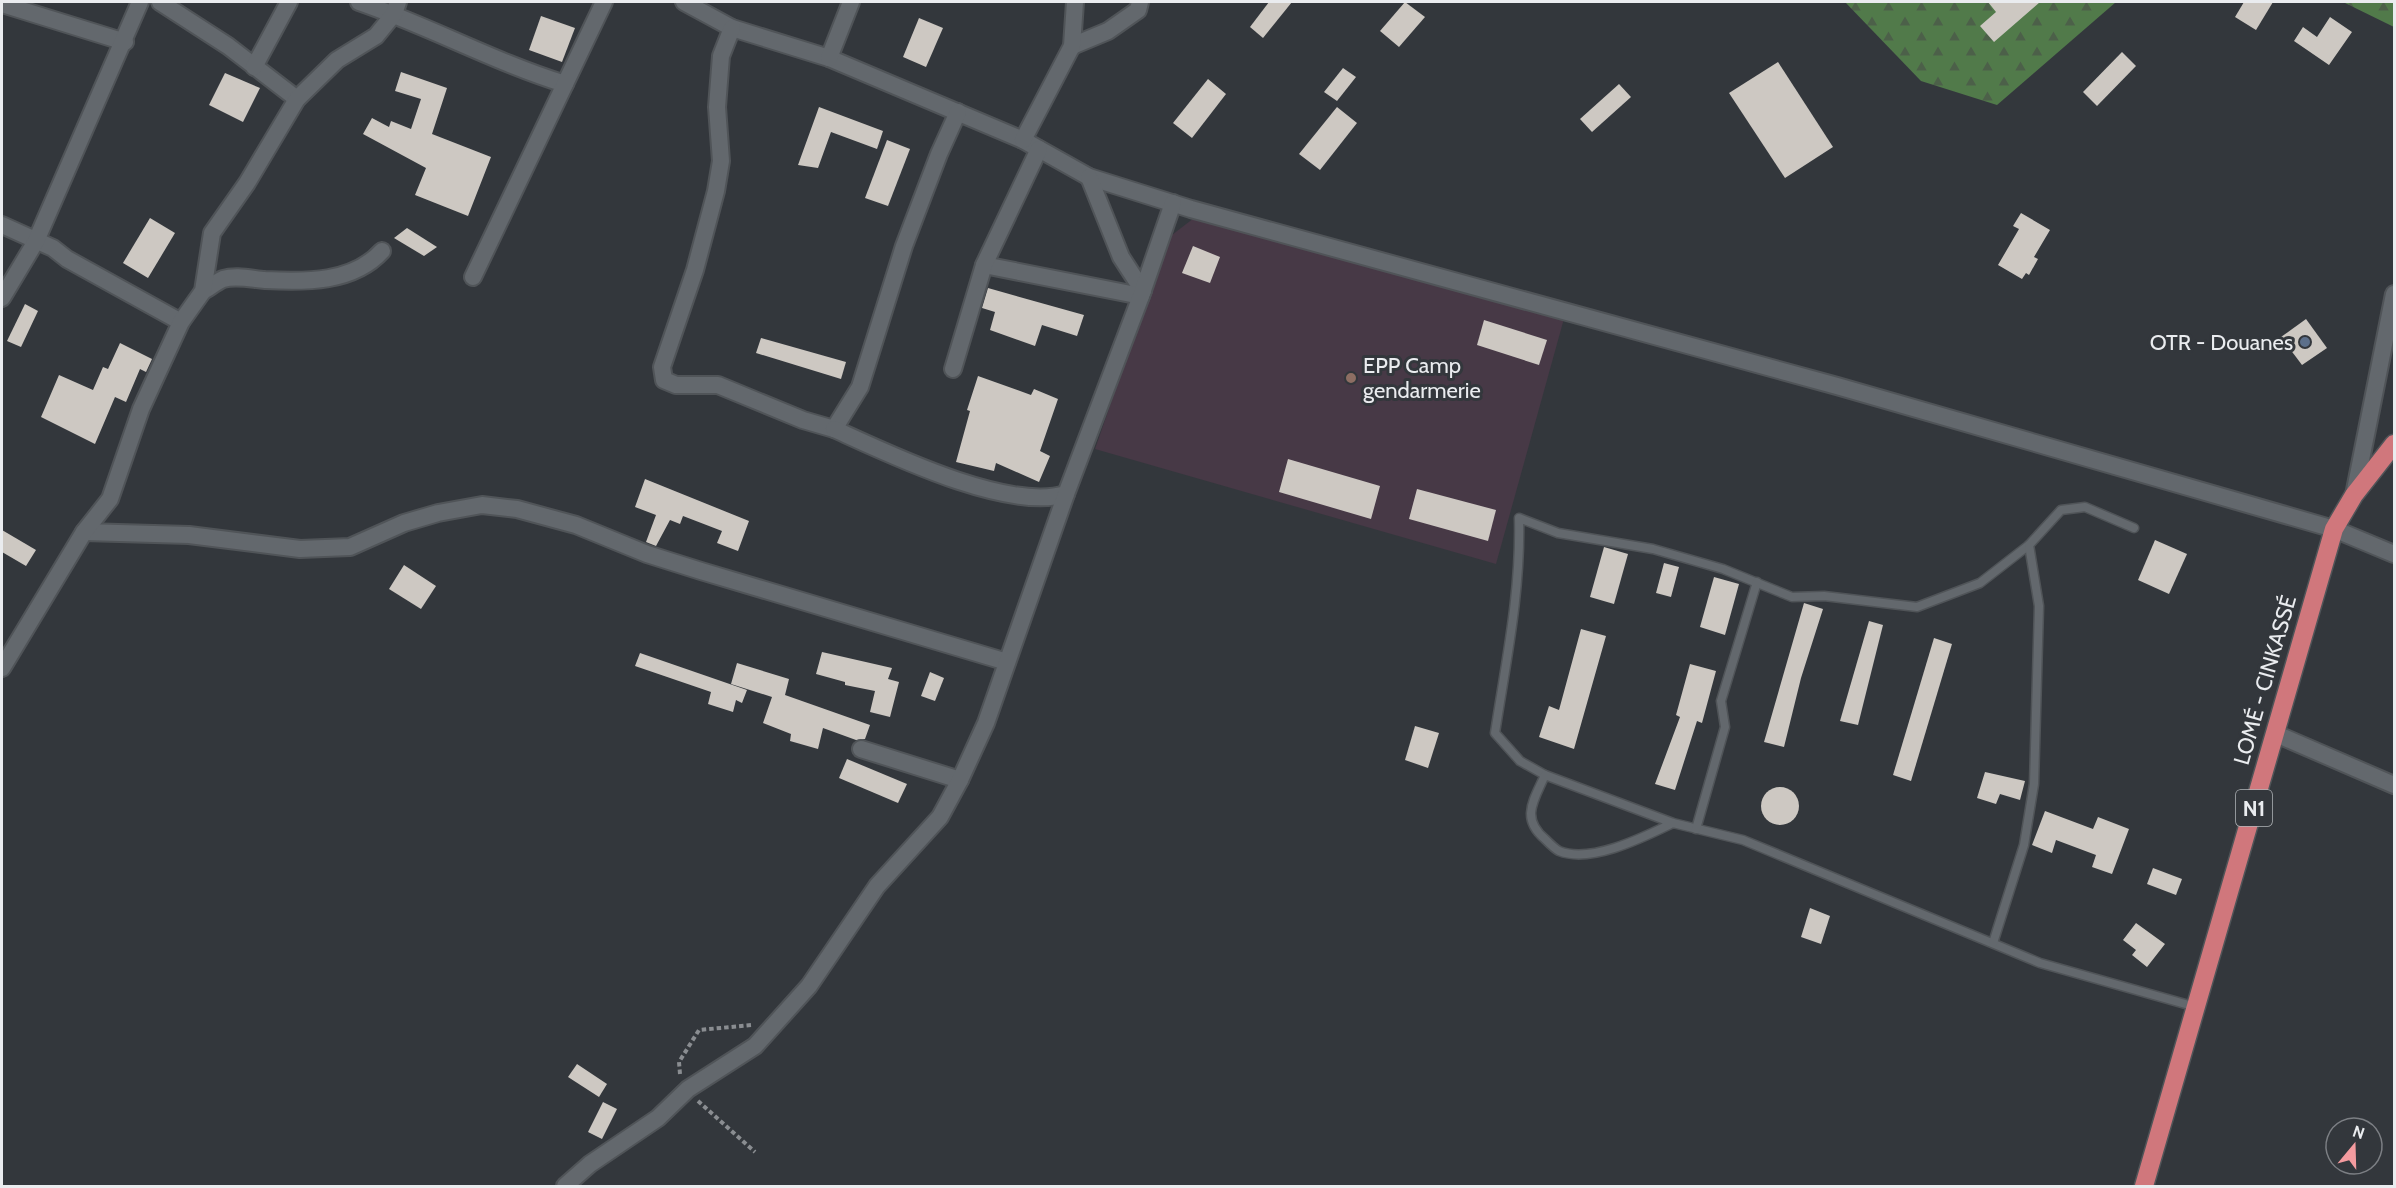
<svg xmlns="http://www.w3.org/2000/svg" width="2396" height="1188" font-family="Cabin,sans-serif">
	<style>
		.education { fill: #473946 }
		.forest { fill: url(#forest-firs) }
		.building { fill: #cdc8c2 }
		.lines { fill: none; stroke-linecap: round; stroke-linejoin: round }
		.service-casing { stroke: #505458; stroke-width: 11 }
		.minor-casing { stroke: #505458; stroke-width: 20 }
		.trunk-casing { stroke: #505458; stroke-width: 21 }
		.path { stroke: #8a8d91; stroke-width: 4; stroke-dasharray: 4.5 3; stroke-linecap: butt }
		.service { stroke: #63686d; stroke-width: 8 }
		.minor { stroke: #63686d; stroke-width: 16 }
		.trunk { stroke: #d0777c; stroke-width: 18 }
		.service-dot { fill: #5c6f8a; stroke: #33373c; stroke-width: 2 }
		.education-dot { fill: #8d6e63; stroke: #33373c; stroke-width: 2 }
		.labels { text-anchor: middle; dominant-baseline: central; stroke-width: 6; stroke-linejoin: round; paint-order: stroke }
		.shield { fill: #33373c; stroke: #b3b6b9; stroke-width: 1.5 }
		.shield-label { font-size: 21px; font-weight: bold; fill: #eaecef }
		.poi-label { font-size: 22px; fill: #eaecef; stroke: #33373c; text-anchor: end }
		.street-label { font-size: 22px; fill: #eaecef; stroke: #33373c }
	</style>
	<defs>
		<pattern id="forest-firs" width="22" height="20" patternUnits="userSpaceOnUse" patternTransform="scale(1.5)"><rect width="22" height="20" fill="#517a4a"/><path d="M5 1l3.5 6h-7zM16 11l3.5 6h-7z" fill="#4c6049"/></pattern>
	</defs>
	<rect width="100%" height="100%" fill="#33373c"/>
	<path class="education" d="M1194 218 1565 315 1496 564 1095 449 1168 238Z"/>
	<g class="forest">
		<path d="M1845 2H2116L1997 105 1921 81Z"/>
		<path d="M2343 2H2394V27Z"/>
	</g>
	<g class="building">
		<path d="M1269 2H1292L1263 38 1250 27Z"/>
		<path d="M1405 2 1425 17 1399 47 1380 31Z"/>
		<path d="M1988 2H2040L1994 42 1980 26 1996 12Z"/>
		<path d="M2244 2H2273L2256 30 2235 17Z"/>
		<path d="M541 16 575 28 562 62 529 50Z"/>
		<path d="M2330 17 2352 32 2329 65 2294 41 2303 27 2317 37Z"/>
		<path d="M919 18 943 28 926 67 903 57Z"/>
		<path d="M2122 52 2136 66 2097 106 2083 92Z"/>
		<path d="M1778 62 1833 147 1785 178 1729 93Z"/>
		<path d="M1343 68 1356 77 1337 101 1324 92Z"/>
		<path d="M401 72 447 88 432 134 491 157 468 216 415 195 426 168 363 134 372 118 389 127 391 121 411 129 421 99 395 91Z"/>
		<path d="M225 73 260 88 243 122 209 105Z"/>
		<path d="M1208 79 1226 94 1192 138 1173 123Z"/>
		<path d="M1619 84 1631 97 1592 132 1580 119Z"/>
		<path d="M819 107 883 131 877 149 831 132 818 168 798 165Z"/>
		<path d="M1337 107 1357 123 1320 170 1299 154Z"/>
		<path d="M887 140 910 149 888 206 865 198Z"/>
		<path d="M2021 213 2050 230 2034 257 2038 259 2029 275 2026 273 2022 279 1998 265 2019 229 2013 226Z"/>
		<path d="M150 218 175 233 148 278 123 263Z"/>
		<path d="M407 228 437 247 424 256 394 238Z"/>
		<path d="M1193 246 1220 257 1210 283 1182 273Z"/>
		<path d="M988 288 1084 315 1077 336 1042 325 1035 346 990 330 995 312 982 308Z"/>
		<path d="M25 304 38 311 21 347 7 341Z"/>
		<path d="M2306 319 2327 348 2302 365 2281 337Z"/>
		<path d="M1484 320 1547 340 1539 365 1477 345Z"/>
		<path d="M761 338 846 362 841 379 756 353Z"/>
		<path d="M120 343 152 359 146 372 140 369 126 402 115 397 95 444 41 417 59 375 93 390 103 367 108 369Z"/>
		<path d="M978 376 1031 395 1034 389 1058 399 1040 451 1050 456 1039 482 996 463 994 471 956 462 970 411 967 410Z"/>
		<path d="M1288 459 1380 486 1371 519 1279 492Z"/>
		<path d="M645 479 749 521 738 551 717 543 722 531 683 516 680 524 670 520 656 546 646 542 656 515 635 507Z"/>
		<path d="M1417 489 1496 510 1488 541 1409 519Z"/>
		<path d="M2 530 36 550 26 566 2 552Z"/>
		<path d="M2155 540 2187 554 2169 594 2138 580Z"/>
		<path d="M1604 547 1628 554 1614 604 1590 597Z"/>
		<path d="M1664 563 1679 567 1671 597 1656 593Z"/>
		<path d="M404 565 436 586 421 609 389 589Z"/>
		<path d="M1714 577 1739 584 1725 635 1700 627Z"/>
		<path d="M1804 603 1823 609 1801 678 1784 747 1764 742Z"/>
		<path d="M1869 621 1883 625 1858 725 1840 721Z"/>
		<path d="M1581 629 1606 636 1574 749 1539 737 1549 706 1559 710Z"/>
		<path d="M1934 638 1952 644 1911 781 1893 775Z"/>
		<path d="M822 652 892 668 888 679 899 682 890 717 870 712 875 691 845 685V682L816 674Z"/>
		<path d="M640 653 747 690 742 703 736 700 733 712 708 704 711 692 635 666Z"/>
		<path d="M737 663 789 679 785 695 870 725 865 739 856 740 823 728 818 749 790 741 791 734 763 723 772 697 731 684Z"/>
		<path d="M1690 664 1716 671 1702 723 1697 721 1675 790 1655 784 1680 717 1676 715Z"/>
		<path d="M930 672 944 678 935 701 921 696Z"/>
		<path d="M1415 726 1439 733 1428 768 1405 760Z"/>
		<path d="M847 759 907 784 898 803 839 778Z"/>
		<path d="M1985 772 2025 781 2020 800 2000 794 1996 804 1977 798Z"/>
		<circle cx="1780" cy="806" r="19"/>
		<path d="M2045 811 2093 829 2098 817 2129 829 2112 874 2092 867 2096 855 2056 840 2052 853 2032 845Z"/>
		<path d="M2153 868 2182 879 2176 895 2147 884Z"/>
		<path d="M1810 908 1830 916 1821 944 1801 937Z"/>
		<path d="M2136 923 2165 944 2147 967 2132 955 2136 950 2123 940Z"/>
		<path d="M577 1064 607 1084 599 1097 568 1077Z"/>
		<path d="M603 1102 617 1109 602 1139 588 1132Z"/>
	</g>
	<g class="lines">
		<g class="service-casing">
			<g id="service">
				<path d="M1545 775 1520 761 1495 733C1506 661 1521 592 1519 518L1558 533 1653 549 1723 569 1792 597 1824 596 1917 607 1980 583 2029 545"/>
				<path d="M1673 823C1644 837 1591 864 1559 851 1555 849 1549 843 1545 839 1520 818 1534 800 1545 775L1673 823 1743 840 2040 963 2196 1007"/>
				<path d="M1696 829 1725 727 1721 701 1757 582"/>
				<path d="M1993 943 2024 845 2034 784 2039 606 2029 545 2061 510 2085 507 2134 528"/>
			</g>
		</g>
		<g class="minor-casing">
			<g id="minor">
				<path d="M160 2 228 46 297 99"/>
				<path d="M359 2C429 26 494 62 565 84"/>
				<path d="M684 2 732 28 829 58 1023 140 1089 177 1191 209 1837 386 2334 529 2394 554"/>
				<path d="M2 4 125 42"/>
				<path d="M732 28 721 56 717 107 721 161 716 191 695 270 662 367 664 380 676 385H718L803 420 834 429 860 387 904 246 939 154 958 112"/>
				<path d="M1072 46 1108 31 1138 10 1140 2"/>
				<path d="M829 58 851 2"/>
				<path d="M254 67 289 2"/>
				<path d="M1023 140 1072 46 1075 2"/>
				<path d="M1089 177 1121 257 1143 291"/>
				<path d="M2 225 53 248 67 259 181 322"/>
				<path d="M984 265 1141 296"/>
				<path d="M473 277 604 2"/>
				<path d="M203 291C209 288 216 282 223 279 236 275 252 279 265 280 306 282 353 283 382 251"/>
				<path d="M2 298 36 241 140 2"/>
				<path d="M953 369 984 265 1039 149"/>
				<path d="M834 429C889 454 1008 512 1066 494"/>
				<path d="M2354 495 2394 294"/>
				<path d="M84 532 189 535 300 549 350 547 404 523 438 513 482 505 517 509 576 525 647 554 701 571 1007 662"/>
				<path d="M2 668 84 532 110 499 141 409 181 322 203 291 212 233 247 183 297 99 337 60 376 36 394 14 398 2"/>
				<path d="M2276 734 2394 785"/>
				<path d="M861 749 960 780"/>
				<path d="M565 1186 590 1164 658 1118 688 1089 755 1046 809 986 877 886 940 817 960 780 986 723 1066 494 1141 296 1173 203"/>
			</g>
		</g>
		<g class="trunk-casing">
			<path id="trunk" d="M2144 1186 2334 529 2354 495 2394 444"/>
		</g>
		<g class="path">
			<path d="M680 1074 679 1062 699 1030 752 1025"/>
			<path d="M698 1101 755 1152"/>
		</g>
		<use href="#service" class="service"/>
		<use href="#minor" class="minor"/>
		<use href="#trunk" class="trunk"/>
	</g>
	<circle class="service-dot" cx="2305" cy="342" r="6"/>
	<circle class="education-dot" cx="1351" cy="378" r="6"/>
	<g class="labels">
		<rect class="shield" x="2236" y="790" width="36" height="36" rx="4.5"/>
		<g class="shield-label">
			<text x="2254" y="808">N1</text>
		</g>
		<g class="poi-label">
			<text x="2293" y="342">OTR - Douanes</text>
			<text x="1363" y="365" text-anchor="start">EPP Camp<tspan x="1363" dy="25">gendarmerie</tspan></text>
		</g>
		<g class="street-label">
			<text transform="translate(2265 680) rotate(-74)">LOMÉ - CINKASSÉ</text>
		</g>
	</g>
	<rect width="2396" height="1188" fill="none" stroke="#eaecef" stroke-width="6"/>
	<g transform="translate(2354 1146) rotate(19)"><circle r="28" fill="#33373c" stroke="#7c7f84" stroke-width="1.5"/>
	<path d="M0-4.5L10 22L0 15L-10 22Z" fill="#f49b9f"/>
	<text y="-9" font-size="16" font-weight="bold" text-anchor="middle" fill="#eaecef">N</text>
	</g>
</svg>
